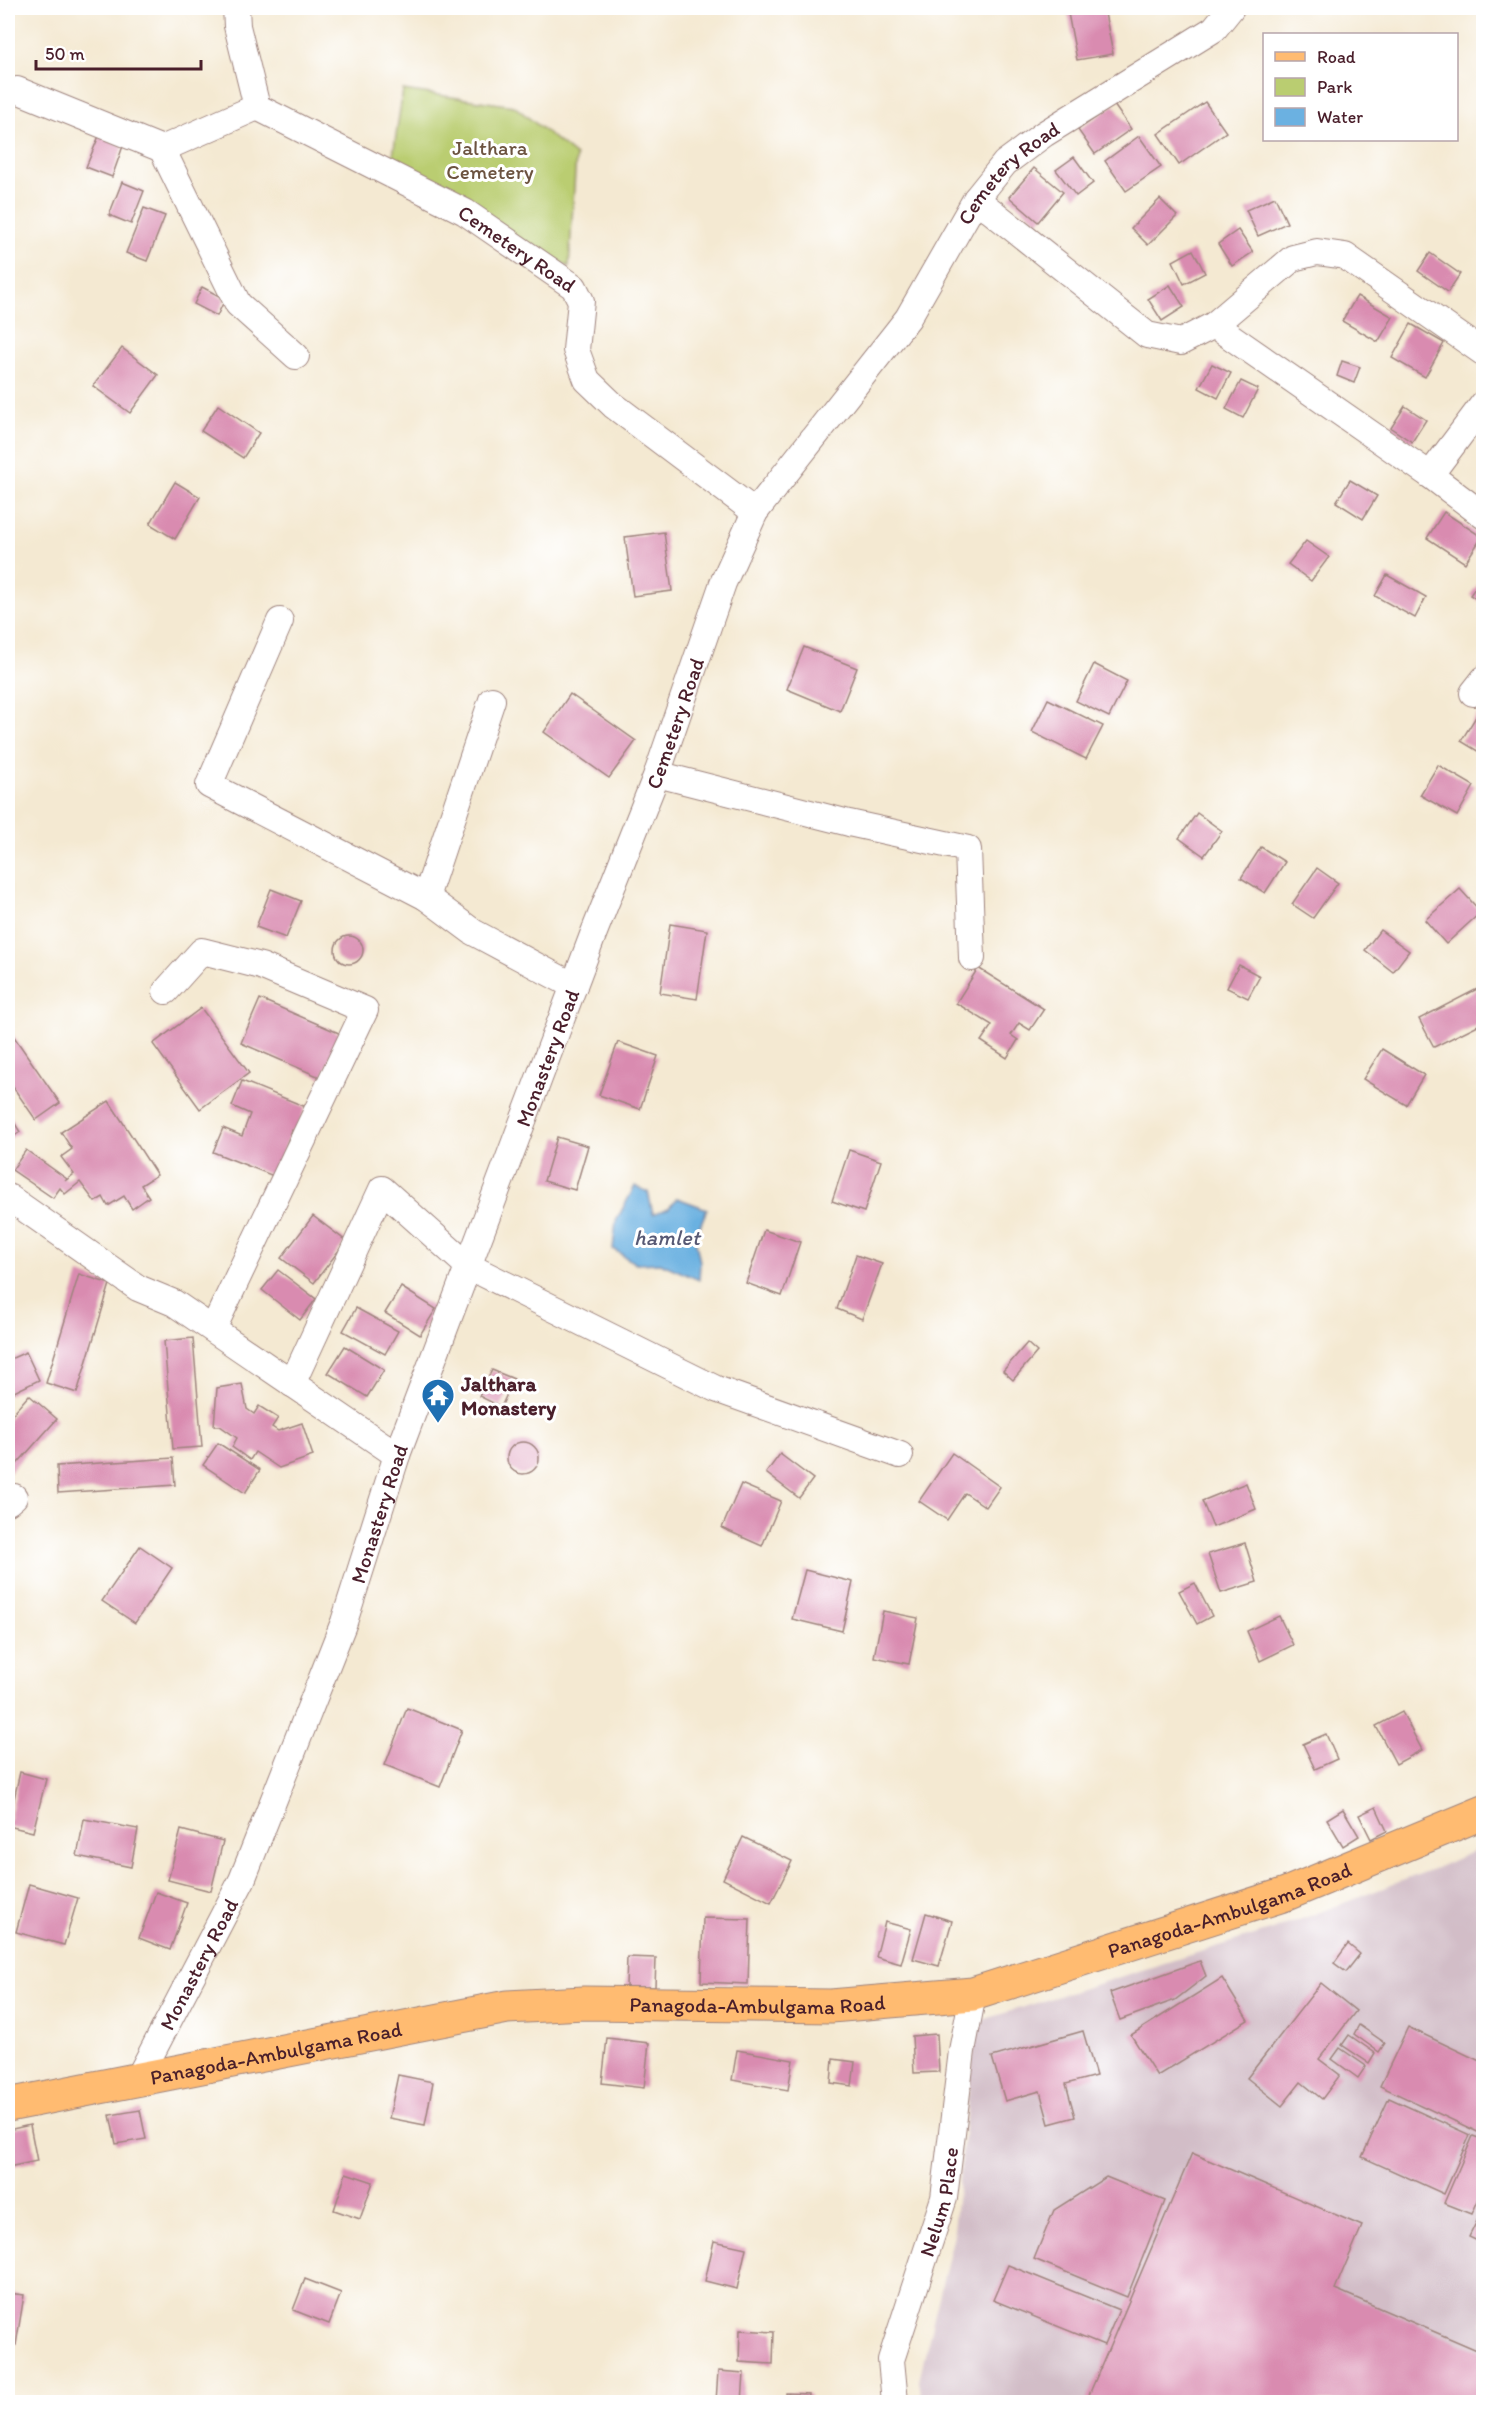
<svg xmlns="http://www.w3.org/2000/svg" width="1491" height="2410" font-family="Itim,sans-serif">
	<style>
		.industrial { fill: #d2bdc7 }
		.green { fill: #bacd71; stroke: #82764e; stroke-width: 1.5 }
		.water { fill: #6bb1e1; stroke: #5a6886; stroke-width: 1.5 }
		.building { fill: #d98bb0 }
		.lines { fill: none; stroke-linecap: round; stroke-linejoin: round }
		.minor-casing { stroke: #9f847e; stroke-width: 28 }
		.primary-casing { stroke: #9f847e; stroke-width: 35 }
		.minor { stroke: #fff; stroke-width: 26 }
		.primary { stroke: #ffbb71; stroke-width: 33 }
		.labels { text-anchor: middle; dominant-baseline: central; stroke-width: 6; stroke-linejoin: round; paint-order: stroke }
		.park-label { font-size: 21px; fill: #6c5340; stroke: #fff }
		.street-label { font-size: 21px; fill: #4a1f2b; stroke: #fff }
		.poi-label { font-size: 21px; font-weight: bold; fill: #4a1f2b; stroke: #fff; text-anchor: start }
		.water-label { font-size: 22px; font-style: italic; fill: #575974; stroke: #fff }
	</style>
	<rect width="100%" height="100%" fill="#fff"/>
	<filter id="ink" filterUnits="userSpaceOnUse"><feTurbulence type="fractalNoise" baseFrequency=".0167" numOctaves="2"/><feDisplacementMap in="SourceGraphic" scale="12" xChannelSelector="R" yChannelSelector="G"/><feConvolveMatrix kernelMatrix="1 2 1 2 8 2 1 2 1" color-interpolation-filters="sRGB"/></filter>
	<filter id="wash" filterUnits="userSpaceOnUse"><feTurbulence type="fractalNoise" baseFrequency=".008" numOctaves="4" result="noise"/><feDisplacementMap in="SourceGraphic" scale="24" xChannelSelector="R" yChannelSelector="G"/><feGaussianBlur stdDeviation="1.35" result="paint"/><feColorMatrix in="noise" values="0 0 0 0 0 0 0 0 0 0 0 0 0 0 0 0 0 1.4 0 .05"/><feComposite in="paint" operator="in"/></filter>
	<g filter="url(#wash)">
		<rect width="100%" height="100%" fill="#f4e9d2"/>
		<path class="industrial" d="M1483 1847V2402H922L919 2380 953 2239 976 2022 1286 1925 1436 1868Z"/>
		<path class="green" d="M403 90 514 106 576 156 569 267 391 168Z"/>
		<path class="water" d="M635 1186 648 1192 653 1214 669 1208 677 1198 707 1209 695 1238 700 1262 699 1280 660 1263 636 1264 613 1249 616 1221Z"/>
		<g id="blocks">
			<g class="building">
				<path d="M1067 8H1104L1113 54 1077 60Z"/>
				<path d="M1205 102 1226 132 1179 165 1158 134Z"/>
				<path d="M1114 105 1131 129 1095 154 1078 130Z"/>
				<path d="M99 136 123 146 112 177 86 167Z"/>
				<path d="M1139 136 1161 167 1126 191 1105 161Z"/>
				<path d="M1074 157 1093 183 1076 196 1056 170Z"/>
				<path d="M1034 168 1063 192 1038 222 1009 197Z"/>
				<path d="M122 182 144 191 131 224 109 215Z"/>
				<path d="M1275 197 1287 223 1258 236 1246 210Z"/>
				<path d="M1160 199 1177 216 1148 245 1131 228Z"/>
				<path d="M144 208 165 216 147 261 126 253Z"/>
				<path d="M1238 230 1253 252 1232 266 1218 244Z"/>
				<path d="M1193 250 1205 273 1184 284 1173 261Z"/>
				<path d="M1430 253 1460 274 1448 292 1418 271Z"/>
				<path d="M1170 285 1184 307 1162 321 1148 299Z"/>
				<path d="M202 287 225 299 217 316 194 304Z"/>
				<path d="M1357 296 1393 317 1378 342 1342 321Z"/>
				<path d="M1411 324 1444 343 1425 377 1392 358Z"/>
				<path d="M122 348 158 375 130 413 93 386Z"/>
				<path d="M1342 361 1360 367 1354 383 1337 376Z"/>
				<path d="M1212 364 1231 373 1218 398 1199 388Z"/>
				<path d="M1241 381 1258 389 1243 418 1226 409Z"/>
				<path d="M218 405 259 433 243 458 201 431Z"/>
				<path d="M1405 406 1426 420 1412 442 1391 428Z"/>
				<path d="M1350 480 1377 496 1363 519 1336 502Z"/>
				<path d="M175 482 200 497 175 539 150 524Z"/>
				<path d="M1444 512 1482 537 1465 563 1427 538Z"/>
				<path d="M664 532 672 591 633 596 625 537Z"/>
				<path d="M1306 541 1329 557 1311 581 1288 564Z"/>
				<path d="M1387 575 1426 597 1415 618 1375 596Z"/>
				<path d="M1481 580 1484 582V604L1470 595Z"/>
				<path d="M804 647 857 668 840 711 787 689Z"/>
				<path d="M1094 664 1127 681 1109 717 1076 701Z"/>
				<path d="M570 694 636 741 609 778 544 732Z"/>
				<path d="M1048 699 1103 726 1086 759 1032 732Z"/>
				<path d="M1477 715 1484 719V755L1461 741Z"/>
				<path d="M1438 765 1474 786 1457 816 1420 795Z"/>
				<path d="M1197 813 1222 831 1204 856 1179 838Z"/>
				<path d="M1261 847 1285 862 1265 893 1241 878Z"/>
				<path d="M1317 868 1338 883 1313 918 1292 904Z"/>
				<path d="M271 889 301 901 286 938 256 927Z"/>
				<path d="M1460 889 1481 912 1446 944 1425 920Z"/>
				<path d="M670 924 707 930 697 999 660 993Z"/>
				<path d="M1380 930 1409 951 1393 972 1365 950Z"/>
				<circle cx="349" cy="950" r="14"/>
				<path d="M1239 965 1260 976 1248 998 1227 988Z"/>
				<path d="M978 968 1044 1009 1030 1030 1019 1023 1011 1035 1018 1040 1007 1058 981 1041 992 1025 956 1003Z"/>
				<path d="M1481 987 1484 993V1022L1434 1047 1419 1019Z"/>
				<path d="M260 999 341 1034 322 1078 241 1043Z"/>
				<path d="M201 1008 249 1073 200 1109 153 1044Z"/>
				<path d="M8 1028 60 1103 36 1120 8 1080Z"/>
				<path d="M618 1042 658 1056 640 1109 599 1095Z"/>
				<path d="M1382 1049 1424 1075 1406 1105 1363 1079Z"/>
				<path d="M242 1081 306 1107 296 1132 292 1130 283 1153 281 1179 213 1152 223 1128 242 1136 250 1114 232 1106Z"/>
				<path d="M109 1101 157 1175 141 1185 149 1197 132 1209 124 1196 108 1206 103 1197 95 1202 80 1182 65 1194 60 1188 53 1198 12 1170 26 1150 67 1179 65 1181 74 1174 61 1157 72 1149 61 1132Z"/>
				<path d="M8 1112 20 1132 8 1140Z"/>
				<path d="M557 1137 588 1146 575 1190 544 1181Z"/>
				<path d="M849 1150 881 1161 864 1212 832 1201Z"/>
				<path d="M313 1216 346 1241 314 1283 281 1258Z"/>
				<path d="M764 1230 800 1242 782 1296 746 1283Z"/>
				<path d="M856 1255 882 1264 862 1319 837 1309Z"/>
				<path d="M278 1270 316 1299 300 1320 262 1290Z"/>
				<path d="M79 1274 110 1284 77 1393 46 1383Z"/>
				<path d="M401 1287 436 1309 420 1335 385 1313Z"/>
				<path d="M356 1308 398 1331 385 1354 343 1331Z"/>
				<path d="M193 1338 202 1447 173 1449 164 1341Z"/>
				<path d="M1027 1343 1037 1352 1013 1380 1003 1371Z"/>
				<path d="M345 1346 384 1370 367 1397 328 1373Z"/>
				<path d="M26 1352 39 1380 8 1395V1360Z"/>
				<path d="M492 1370 514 1379 501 1407 479 1396Z"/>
				<path d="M242 1384 247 1409 254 1414 259 1406 278 1418 272 1427 278 1431 302 1423 313 1456 279 1468 255 1452 250 1460 232 1447 237 1438 220 1426H214L217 1388Z"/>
				<path d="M29 1395 57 1419 8 1474V1419Z"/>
				<circle cx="523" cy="1458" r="16"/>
				<path d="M218 1443 260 1470 245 1493 203 1465Z"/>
				<path d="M952 1453 1000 1487 986 1507 965 1493 947 1520 919 1501Z"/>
				<path d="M780 1454 813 1479 799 1498 766 1473Z"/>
				<path d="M173 1458 175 1485 58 1493 57 1466Z"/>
				<path d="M1246 1483 1256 1509 1213 1527 1202 1501Z"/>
				<path d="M741 1484 781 1501 762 1546 722 1528Z"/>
				<path d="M1245 1543 1257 1582 1221 1593 1208 1554Z"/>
				<path d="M140 1546 172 1568 135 1623 102 1601Z"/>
				<path d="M805 1570 853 1582 842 1631 792 1619Z"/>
				<path d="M1195 1583 1212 1616 1197 1624 1179 1591Z"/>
				<path d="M883 1611 918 1618 909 1664 874 1657Z"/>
				<path d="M1279 1616 1293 1645 1260 1661 1247 1631Z"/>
				<path d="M407 1708 462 1730 440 1787 385 1765Z"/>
				<path d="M1402 1712 1422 1750 1396 1764 1376 1726Z"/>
				<path d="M1326 1734 1337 1759 1315 1769 1303 1744Z"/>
				<path d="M20 1772 46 1779 33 1832 8 1826Z"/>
				<path d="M1376 1807 1387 1831 1371 1839 1359 1815Z"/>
				<path d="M1343 1809 1359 1836 1343 1846 1327 1819Z"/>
				<path d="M84 1819 138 1829 131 1867 77 1856Z"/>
				<path d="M181 1830 223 1841 211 1891 168 1880Z"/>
				<path d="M743 1837 792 1861 771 1903 723 1879Z"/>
				<path d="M29 1884 78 1898 64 1945 16 1932Z"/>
				<path d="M156 1892 187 1903 170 1950 139 1938Z"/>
				<path d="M926 1913 952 1921 939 1966 913 1959Z"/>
				<path d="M703 1918 750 1919 748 1984 701 1982Z"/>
				<path d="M885 1922 911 1929 901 1964 876 1957Z"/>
				<path d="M1348 1944 1360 1954 1346 1972 1334 1963Z"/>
				<path d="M627 1957 656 1958 655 1987H626Z"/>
				<path d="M1200 1961 1206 1976 1175 2000 1120 2020 1110 1993Z"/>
				<path d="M1222 1978 1248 2020 1157 2076 1131 2035Z"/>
				<path d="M1321 1983 1356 2011 1319 2059 1340 2075 1322 2099 1301 2082 1282 2106 1247 2078Z"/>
				<path d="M1359 2025 1385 2043 1379 2052 1354 2034Z"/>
				<path d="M1408 2027 1484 2063V2135L1380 2086Z"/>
				<path d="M1083 2031 1096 2076 1066 2084 1075 2117 1049 2124 1040 2091 1005 2101 992 2057Z"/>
				<path d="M937 2034 939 2072 914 2073 912 2036Z"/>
				<path d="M1349 2035 1375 2053 1369 2063 1342 2045Z"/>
				<path d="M607 2038 649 2043 644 2088 602 2083Z"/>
				<path d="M1340 2048 1366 2066 1358 2078 1332 2059Z"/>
				<path d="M737 2050 793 2060 788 2090 732 2080Z"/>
				<path d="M833 2059 855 2062 852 2086 831 2083Z"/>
				<path d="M398 2075 433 2082 425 2125 389 2118Z"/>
				<path d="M1389 2098 1470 2135 1444 2194 1362 2157Z"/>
				<path d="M140 2110 146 2139 116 2144 110 2115Z"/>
				<path d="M30 2125 37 2161 8 2167V2130Z"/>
				<path d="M1473 2136 1484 2140V2187L1472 2214 1444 2203Z"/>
				<path d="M1192 2153 1362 2226 1335 2289 1484 2353V2402H1086Z"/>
				<path d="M346 2173 373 2182 360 2219 334 2210Z"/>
				<path d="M1106 2177 1165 2201 1127 2297 1034 2259 1054 2210Z"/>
				<path d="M1484 2207V2244L1469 2237Z"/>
				<path d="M714 2241 746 2248 737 2289 705 2281Z"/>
				<path d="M1008 2265 1119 2310 1104 2345 993 2300Z"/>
				<path d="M305 2279 341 2293 329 2324 293 2310Z"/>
				<path d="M8 2293 24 2295 16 2345 8 2344Z"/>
				<path d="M740 2330 774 2332 773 2364 739 2362Z"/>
				<path d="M718 2371 744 2373 742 2402H716Z"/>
				<path d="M786 2393 809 2394 808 2402H786Z"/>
			</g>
		</g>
	</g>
	<g filter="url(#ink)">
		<use href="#blocks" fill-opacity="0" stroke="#9f847e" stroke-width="1.5"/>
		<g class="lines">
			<g class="minor-casing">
				<g id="minor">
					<path id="s1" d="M236 8 237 26 257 107 465 212 574 287 581 301 576 350 587 380 613 405 755 512"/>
					<path d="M8 93 17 90 162 149 238 304 296 356"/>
					<path d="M162 149 257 107"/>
					<path d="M976 199 1147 335 1181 342 1214 325 1430 475 1484 403"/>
					<path d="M1214 325 1293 258 1317 252 1345 256 1484 353"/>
					<path d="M1430 475 1484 516"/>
					<path d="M280 621 209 785 426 897"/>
					<path d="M1473 693 1484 679"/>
					<path d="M492 700 426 897 473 932 574 986"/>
					<path d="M657 774 849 823 968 849 972 958"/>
					<path d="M166 991 202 951 261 966 365 1010 213 1329"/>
					<path d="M8 1197 138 1288 174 1303 397 1455"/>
					<path d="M292 1384 382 1189 468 1266 716 1389 900 1455"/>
					<path d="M8 1502 14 1497"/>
					<path id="s2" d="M137 2081 242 1880 344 1622 397 1455 593 935 657 774 723 583 755 512 908 318 976 199 1005 163 1044 134 1214 29 1231 8"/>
					<path id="s3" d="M895 2402 891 2360 944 2198 962 2051 973 1994"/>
				</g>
			</g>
			<g class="primary-casing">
				<g id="primary">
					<path id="s4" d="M8 2105 507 2007 584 2003 831 2006 973 1994 1286 1894 1484 1812"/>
				</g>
			</g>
			<use href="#minor" class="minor"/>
			<use href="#primary" class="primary"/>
		</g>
	</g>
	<defs>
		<g id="temple-pin" transform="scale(1.725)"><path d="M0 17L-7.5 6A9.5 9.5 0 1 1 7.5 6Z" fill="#1f6fb2" stroke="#fff"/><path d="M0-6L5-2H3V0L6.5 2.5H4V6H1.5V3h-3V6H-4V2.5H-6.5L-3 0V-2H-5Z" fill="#fff"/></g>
	</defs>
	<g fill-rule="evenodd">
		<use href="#temple-pin" x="438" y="1395"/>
	</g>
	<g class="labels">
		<g class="park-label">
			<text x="490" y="147">Jalthara<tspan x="490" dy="24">Cemetery</tspan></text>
		</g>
		<g class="street-label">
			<text stroke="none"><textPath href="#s2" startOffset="2114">Cemetery Road</textPath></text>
			<text stroke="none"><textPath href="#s1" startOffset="398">Cemetery Road</textPath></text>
			<text stroke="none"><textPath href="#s2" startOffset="1462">Cemetery Road</textPath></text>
			<text stroke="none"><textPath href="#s2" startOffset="1104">Monastery Road</textPath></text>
			<text stroke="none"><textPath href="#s2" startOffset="618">Monastery Road</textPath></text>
			<text stroke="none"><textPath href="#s4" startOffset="1245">Panagoda-Ambulgama Road</textPath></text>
			<text stroke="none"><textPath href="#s2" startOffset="132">Monastery Road</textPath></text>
			<text stroke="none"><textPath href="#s4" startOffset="759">Panagoda-Ambulgama Road</textPath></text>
			<text stroke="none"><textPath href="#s4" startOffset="273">Panagoda-Ambulgama Road</textPath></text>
			<text stroke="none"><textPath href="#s3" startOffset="208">Nelum Place</textPath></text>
		</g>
		<g class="poi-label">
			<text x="461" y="1383">Jalthara<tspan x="461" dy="24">Monastery</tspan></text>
		</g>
		<g class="water-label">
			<text x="667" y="1237">hamlet</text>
		</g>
	</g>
	<rect width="1491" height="2410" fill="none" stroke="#fff" stroke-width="30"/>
	<rect x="1263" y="33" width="195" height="108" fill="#ffffff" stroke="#b7a5aa" stroke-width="1.5"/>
	<rect x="1275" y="52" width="30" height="9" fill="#ffbb71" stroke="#b7a5aa" stroke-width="1.5"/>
	<text x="1317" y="63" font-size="18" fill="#4a1f2b">Road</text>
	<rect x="1275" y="78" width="30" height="18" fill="#bacd71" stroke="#b7a5aa" stroke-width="1.5"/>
	<text x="1317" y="93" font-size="18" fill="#4a1f2b">Park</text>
	<rect x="1275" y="108" width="30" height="18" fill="#6bb1e1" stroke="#b7a5aa" stroke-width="1.5"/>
	<text x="1317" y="123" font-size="18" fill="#4a1f2b">Water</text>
	<path d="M36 60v9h165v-9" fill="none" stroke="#4a1f2b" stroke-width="3"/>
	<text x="45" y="60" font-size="18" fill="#4a1f2b" stroke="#ffffff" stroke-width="4.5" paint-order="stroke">50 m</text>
</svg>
